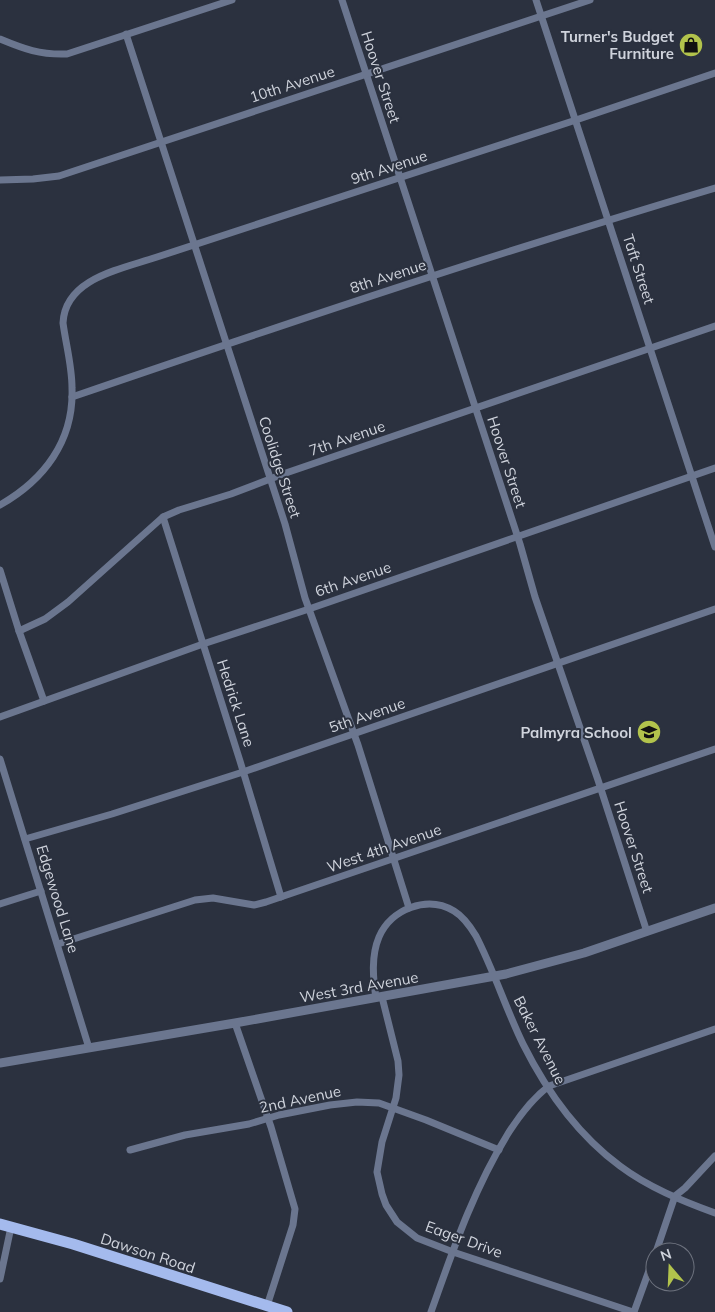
<svg xmlns="http://www.w3.org/2000/svg" width="715" height="1312" font-family="Mulish,sans-serif">
	<style>
		.lines { fill: none; stroke-linecap: round; stroke-linejoin: round }
		.minor { stroke: #6b768f; stroke-width: 7 }
		.tertiary { stroke: #6b768f; stroke-width: 9 }
		.primary { stroke: #a4baed; stroke-width: 11 }
		.labels { text-anchor: middle; dominant-baseline: central; stroke-width: 4; stroke-linejoin: round; paint-order: stroke }
		.poi-label { font-size: 15px; font-weight: bold; fill: #cfd3dc; stroke: #2b313f; text-anchor: end }
		.street-label { font-size: 15px; fill: #cfd3dc; stroke: #2b313f }
	</style>
	<rect width="100%" height="100%" fill="#2b313f"/>
	<g class="lines">
		<g class="minor">
			<path d="M342 0 520 544 535 597 598 780 647 932"/>
			<path d="M536 0 715 547"/>
			<path d="M126 34 285 524 305 598 358 745 409 908"/>
			<path d="M0 39C24 49 40 55 67 54L232 0"/>
			<path d="M0 180 33 179 59 176 590 0"/>
			<path d="M72 397C285 324 499 252 715 188"/>
			<path d="M0 505C44 480 74 441 72 388 72 366 66 345 63 323 65 278 122 269 157 257L576 120 715 73"/>
			<path d="M163 517 240 761 281 897"/>
			<path d="M0 570 19 631 44 701"/>
			<path d="M19 631 45 619 68 602 163 517 179 510 231 494 283 474 715 326"/>
			<path d="M0 717 203 644 309 609 715 468"/>
			<path d="M0 759 89 1048"/>
			<path d="M25 839 112 814 243 772 715 609"/>
			<path d="M0 904 41 891"/>
			<path d="M58 944 195 900 213 898 254 905 266 902 715 749"/>
			<path d="M382 997 398 1061 399 1075 396 1098 382 1142 377 1172 382 1194 386 1205 397 1222 417 1238 453 1252 633 1312"/>
			<path d="M376 998C373 978 371 956 379 937 391 909 427 895 454 911 464 917 470 926 476 936 494 971 506 1009 523 1044 546 1090 578 1135 620 1166 648 1187 682 1201 715 1213"/>
			<path d="M235 1023 271 1127 295 1209 293 1225 267 1306"/>
			<path d="M130 1150 185 1135 249 1124 279 1115 330 1105 357 1102 379 1103 426 1120 499 1150"/>
			<path d="M656 1252 675 1196 685 1188 715 1156"/>
			<path d="M0 1279 11 1227"/>
			<path d="M431 1312C453 1250 474 1188 509 1132 520 1115 533 1098 549 1086L715 1029"/>
			<path d="M634 1312 655 1254"/>
		</g>
		<path class="tertiary" d="M0 1063 235 1023 506 974 584 953 715 908"/>
		<path class="primary" d="M0 1224 73 1244 287 1312"/>
	</g>
	<defs>
		<g id="shop-disc" transform="scale(1.25)"><circle r="9.5" fill="#b2c34c" stroke="#2b313f"/><path d="M-5-2.5h2.3a2.7 3.5 0 0 1 5.4 0H5L5.5 6h-11ZM-1.5-2.5h3a1.5 2.3 0 0 0-3 0Z" fill="#111"/></g>
		<g id="school-disc" transform="scale(1.25)"><circle r="9.5" fill="#b2c34c" stroke="#2b313f"/><path d="M0-5L7-2L0 1L-7-2ZM-4 1L0 2.5L4 1V4Q0 6-4 4Z" fill="#111"/></g>
	</defs>
	<g fill-rule="evenodd">
		<use href="#shop-disc" x="691" y="45"/>
		<use href="#school-disc" x="649" y="732"/>
	</g>
	<g class="labels">
		<g class="poi-label">
			<text x="674" y="36">Turner's Budget<tspan x="674" dy="17">Furniture</tspan></text>
			<text x="632" y="732">Palmyra School</text>
		</g>
		<g class="street-label">
			<text transform="translate(381 77) rotate(72)">Hoover Street</text>
			<text transform="translate(292 84) rotate(-18)">10th Avenue</text>
			<text transform="translate(389 167) rotate(-18)">9th Avenue</text>
			<text transform="translate(639 269) rotate(72)">Taft Street</text>
			<text transform="translate(388 276) rotate(-18)">8th Avenue</text>
			<text transform="translate(347 438) rotate(-19)">7th Avenue</text>
			<text transform="translate(507 462) rotate(72)">Hoover Street</text>
			<text transform="translate(280 467) rotate(72)">Coolidge Street</text>
			<text transform="translate(353 579) rotate(-19)">6th Avenue</text>
			<text transform="translate(236 703) rotate(72)">Hedrick Lane</text>
			<text transform="translate(367 715) rotate(-19)">5th Avenue</text>
			<text transform="translate(634 847) rotate(72)">Hoover Street</text>
			<text transform="translate(384 848) rotate(-19)">West 4th Avenue</text>
			<text transform="translate(58 899) rotate(73)">Edgewood Lane</text>
			<text transform="translate(359 987) rotate(-10)">West 3rd Avenue</text>
			<text transform="translate(540 1040) rotate(63)">Baker Avenue</text>
			<text transform="translate(300 1099) rotate(-12)">2nd Avenue</text>
			<text transform="translate(464 1239) rotate(20)">Eager Drive</text>
			<text transform="translate(148 1253) rotate(18)">Dawson Road</text>
		</g>
	</g>
	<g transform="translate(670 1267) rotate(341)"><circle r="24" fill="#2b313f" stroke="#6d727e"/>
	<path d="M0-4L9 19L0 12L-9 19Z" fill="#b2c34c"/>
	<text y="-8" font-size="14" font-weight="bold" text-anchor="middle" fill="#cfd3dc">N</text>
	</g>
</svg>
